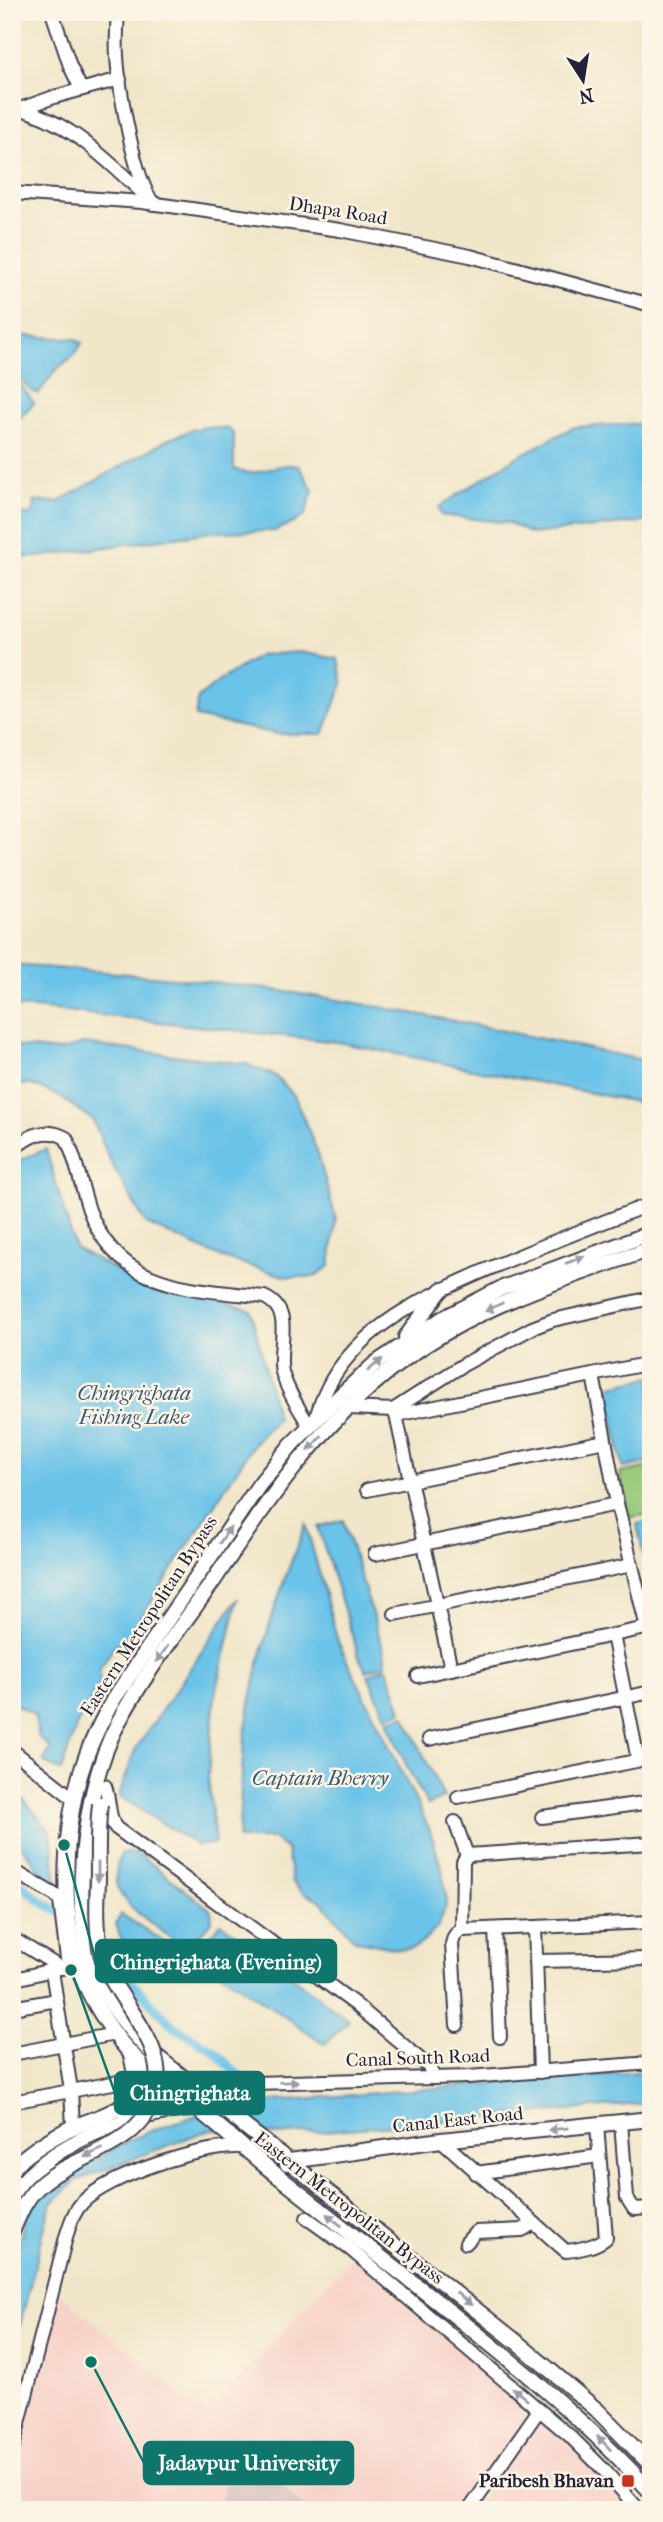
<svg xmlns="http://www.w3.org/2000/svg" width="663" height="2522" font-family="'IM FELL French Canon',serif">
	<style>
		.built { fill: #f7d1c8 }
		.industrial { fill: #d2bfc0 }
		.green { fill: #98ca7a; stroke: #5d765a; stroke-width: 2 }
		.water { fill: #6bc3e8; stroke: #467292; stroke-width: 2 }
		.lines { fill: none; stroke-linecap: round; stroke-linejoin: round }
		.canal { stroke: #6bc3e8; stroke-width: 9 }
		.minor-casing { stroke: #413f50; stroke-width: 16 }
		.major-casing { stroke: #413f50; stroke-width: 18 }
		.minor { stroke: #fff; stroke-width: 12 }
		.major { stroke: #fff; stroke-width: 14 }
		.major-bridge-casing { stroke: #413f50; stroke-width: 18; stroke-linecap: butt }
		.major-bridge { stroke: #fff; stroke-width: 14 }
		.oneway { fill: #9c9ca7 }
		.poi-dot { fill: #c8321e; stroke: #fcf5e5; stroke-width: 2.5 }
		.labels { text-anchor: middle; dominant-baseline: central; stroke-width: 5; stroke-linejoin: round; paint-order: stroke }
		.street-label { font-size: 19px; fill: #22223b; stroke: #fcf5e5 }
		.poi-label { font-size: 19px; font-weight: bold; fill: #22223b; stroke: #fcf5e5; text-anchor: end }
		.water-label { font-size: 21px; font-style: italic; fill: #3c5a78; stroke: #fcf5e5 }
		.leader { fill: none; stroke: #0f766e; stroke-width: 2.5 }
		.callout-dot { fill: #0f766e; stroke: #fcf5e5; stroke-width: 2.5 }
		.callout { fill: #0f766e; stroke: #0f766e; stroke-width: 2.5 }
		.callout-label { font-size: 21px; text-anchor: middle; font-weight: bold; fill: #fff }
	</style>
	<rect width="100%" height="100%" fill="#fcf5e5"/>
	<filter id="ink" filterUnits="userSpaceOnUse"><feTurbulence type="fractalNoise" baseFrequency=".0143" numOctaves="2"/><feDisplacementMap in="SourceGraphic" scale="14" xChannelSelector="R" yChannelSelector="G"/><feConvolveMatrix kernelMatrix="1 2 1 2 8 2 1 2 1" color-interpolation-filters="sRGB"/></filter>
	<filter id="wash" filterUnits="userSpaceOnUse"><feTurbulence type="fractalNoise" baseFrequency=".00686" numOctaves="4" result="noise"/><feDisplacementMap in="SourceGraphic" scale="28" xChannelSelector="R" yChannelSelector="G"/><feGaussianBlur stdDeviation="1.57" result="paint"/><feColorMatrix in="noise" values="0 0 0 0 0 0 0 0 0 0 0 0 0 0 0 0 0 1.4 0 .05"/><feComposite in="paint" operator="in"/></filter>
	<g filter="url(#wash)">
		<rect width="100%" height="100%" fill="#f1e6c9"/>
		<g class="built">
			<path d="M351 2258 383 2281 531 2413 462 2510H308L236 2439 218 2510H12V2470L59 2293 206 2414Z"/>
			<path d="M539 2413 571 2440 634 2510H472Z"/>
		</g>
		<path class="industrial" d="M236 2438 296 2499 308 2510H218Z"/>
		<path class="green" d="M651 1467V1514L628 1518 620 1473Z"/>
		<g class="water">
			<path d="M12 335 75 339 82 343 74 355 56 370 38 394C16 385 12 356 12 335Z"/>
			<path d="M12 367 20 384 34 403 12 426Z"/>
			<path d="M640 424 651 430V521L531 534 509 523 441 515 439 507 513 459 574 427Z"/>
			<path d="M207 427 229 429 234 435V469C256 481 277 460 299 466L313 490 305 515 295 522 274 531 211 532 37 557H12V514L30 515 35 508 34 501 58 502 169 439 192 430Z"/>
			<path d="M300 652 338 659 343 684 323 734H278L195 717 198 698 219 681 260 655Z"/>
			<path d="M12 965C104 972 196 978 287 992 409 1010 530 1036 651 1062V1105L337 1042 37 1008 12 1007Z"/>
			<path d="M83 1044 246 1064 274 1075 294 1095 317 1151 336 1219 330 1266 314 1277H288L223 1258 146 1224 109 1159 93 1120 57 1095 30 1084 12 1086V1046L60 1051Z"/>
			<path d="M46 1149 75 1248 140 1283 251 1310 277 1418 255 1442 124 1644H116L100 1668V1683L77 1725 61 1771 43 1762 51 1748 39 1738 34 1714 12 1703V1163Z"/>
			<path d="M651 1377V1462L623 1468 607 1387Z"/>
			<path d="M343 1520 384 1652 386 1665 366 1671 359 1657 318 1527Z"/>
			<path d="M651 1521V1591L637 1524Z"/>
			<path d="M306 1524 338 1642 429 1828 442 1869 447 1903 438 1927 422 1943 413 1948 402 1950 355 1940 320 1900 303 1893 292 1881 287 1850 274 1839H238C241 1805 241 1770 245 1736 254 1663 278 1592 306 1524Z"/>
			<path d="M238 1598 215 1697 208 1775 215 1843 198 1846 119 1796 135 1750Z"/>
			<path d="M387 1668 402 1711 386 1717 368 1675Z"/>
			<path d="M404 1715 444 1797 428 1805 408 1769 387 1721Z"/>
			<path d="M12 1786 51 1832 58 1894 12 1833Z"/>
			<path d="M136 1852 211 1910 212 1921 187 1949C169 1935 123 1908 117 1886 114 1875 117 1865 121 1854Z"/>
			<path d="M121 1914 167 1944 171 1955 167 1963 154 1965 121 1938 116 1924Z"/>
			<path d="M221 1923 349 2020 325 2044 204 1961 199 1949Z"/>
			<path d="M651 2071V2103L278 2135 211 2129 75 2181 53 2202 48 2214 12 2357V2271L27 2210 42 2189 130 2140 156 2129 227 2105Z"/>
		</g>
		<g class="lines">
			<g class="canal">
				<path d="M12 1877 41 1901 63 1914"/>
				<path d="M105 1955 174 2027 212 2049 235 2072 249 2083"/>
			</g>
		</g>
	</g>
	<g filter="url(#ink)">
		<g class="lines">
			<g class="minor-casing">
				<g id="minor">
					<path d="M52 12 70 66 81 89"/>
					<path d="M118 12C117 27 116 42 117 56 119 88 134 181 154 204"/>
					<path d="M12 107C69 119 106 160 147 197"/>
					<path d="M20 109 54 97 120 79"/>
					<path d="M12 193 142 202 340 230 470 256 651 305"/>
					<path d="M12 1150C28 1136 46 1126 66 1138 77 1161 81 1186 89 1210 119 1291 191 1288 264 1297 296 1311 276 1347 282 1372 287 1391 300 1410 310 1427"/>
					<path d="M593 1375 617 1504 647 1628"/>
					<path d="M349 1408 393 1410 463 1365 532 1328 553 1320 651 1298"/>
					<path d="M393 1410 396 1415 451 1669"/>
					<path d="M396 1415 651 1363"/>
					<path d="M315 1422C321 1398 332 1375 349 1356 386 1311 454 1284 507 1261 555 1241 602 1222 651 1204"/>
					<path d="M367 1490 605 1441"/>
					<path d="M375 1554 617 1504"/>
					<path d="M395 1614 632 1565"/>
					<path d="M613 1635 638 1760"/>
					<path d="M418 1676 651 1627"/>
					<path d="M429 1739 651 1692"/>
					<path d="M12 1750 74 1799"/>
					<path d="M105 1786C110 1799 108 1819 116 1828L355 2004 429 2067 434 2078"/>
					<path d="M458 1797 651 1758"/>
					<path d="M542 1817 651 1802"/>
					<path d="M455 1822 467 1855"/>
					<path d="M12 1870 55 1895 60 1901 68 1967"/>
					<path d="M535 1927 540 2072"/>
					<path d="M495 1929 500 2037"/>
					<path d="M462 1930 463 1862 467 1855 651 1843"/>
					<path d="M12 1938 61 1968 67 1967"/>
					<path d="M536 1961 651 1959"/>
					<path d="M52 1971 71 2090 73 2127"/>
					<path d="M12 1980 59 1968"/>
					<path d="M12 2008 57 2000"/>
					<path d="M457 2025 452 1944C454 1936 455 1933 462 1930L651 1922"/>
					<path d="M12 2054 115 2034"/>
					<path d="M196 2088 221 2084 468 2077 651 2063"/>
					<path d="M12 2102 134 2079"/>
					<path d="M621 2123 627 2198 634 2209 651 2208"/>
					<path d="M441 2140 560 2246 566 2251C578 2250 597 2246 606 2238L597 2125"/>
					<path d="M476 2173 599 2156"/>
					<path d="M307 2218 350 2249 570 2436 604 2470 639 2510"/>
					<path d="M466 2243 476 2232 522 2230 534 2223"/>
					<path d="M12 2451 66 2237C70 2225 73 2212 82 2203 106 2176 204 2145 240 2147"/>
					<path d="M469 2510 539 2410"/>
				</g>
			</g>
			<g class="major-casing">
				<g id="major">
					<path d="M651 1233 500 1289 442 1319 376 1363 342 1394 292 1444 259 1485 113 1700C102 1720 91 1741 84 1763 64 1820 60 1904 77 1962 84 1987 99 2012 114 2033 135 2063 168 2086 196 2108 224 2130 250 2154 278 2176 344 2228 409 2279 474 2331 536 2381 598 2433 651 2492"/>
					<path d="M651 1249C562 1279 473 1307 398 1364 321 1422 267 1501 214 1580 182 1626 146 1671 119 1721 86 1783 72 1888 89 1956 99 1992 125 2026 151 2052L518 2343 597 2410 651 2465"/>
					<path d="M406 1337 441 1290"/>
					<path d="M120 2110 182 2094"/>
					<path d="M287 2164 290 2161 441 2140 651 2119"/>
					<path d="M12 2169C27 2153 46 2141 65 2131 83 2121 121 2114 131 2095 138 2082 134 2066 130 2052"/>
					<path d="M12 2194C54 2140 130 2114 196 2108"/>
				</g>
			</g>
			<use href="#minor" class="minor"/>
			<use href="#major" class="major"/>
			<g class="major-bridge-casing">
				<path id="major-bridge" d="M12 2232C19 2215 25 2199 39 2186 74 2154 137 2149 154 2098 173 2042 113 2002 101 1953 96 1928 97 1903 98 1879 98 1854 97 1829 100 1804"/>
			</g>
			<use href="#major-bridge" class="major-bridge"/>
		</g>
		<defs><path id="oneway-solid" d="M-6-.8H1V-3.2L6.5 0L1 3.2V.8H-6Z" transform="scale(1.75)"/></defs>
		<g class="oneway">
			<use href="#oneway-solid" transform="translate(575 1260) rotate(-20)"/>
			<use href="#oneway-solid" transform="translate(494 1307) rotate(154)"/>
			<use href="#oneway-solid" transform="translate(375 1365) rotate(-40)"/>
			<use href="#oneway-solid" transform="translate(315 1443) rotate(133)"/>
			<use href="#oneway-solid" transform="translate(225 1535) rotate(-56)"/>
			<use href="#oneway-solid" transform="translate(162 1654) rotate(125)"/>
			<use href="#oneway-solid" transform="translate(98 1872) rotate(90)"/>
			<use href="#oneway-solid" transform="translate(289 2082) rotate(-2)"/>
			<use href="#oneway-solid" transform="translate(558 2129) rotate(174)"/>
			<use href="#oneway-solid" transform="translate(93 2153) rotate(155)"/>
			<use href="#oneway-solid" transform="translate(334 2220) rotate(-142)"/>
			<use href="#oneway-solid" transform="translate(464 2299) rotate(39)"/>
			<use href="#oneway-solid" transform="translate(520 2394) rotate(-140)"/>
			<use href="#oneway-solid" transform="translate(604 2443) rotate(-135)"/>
		</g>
	</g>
	<rect class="poi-dot" x="621" y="2474" width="14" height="14" rx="3.5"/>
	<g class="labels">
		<g class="street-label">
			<text transform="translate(338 211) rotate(9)">Dhapa Road</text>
			<text transform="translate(149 1616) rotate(-57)">Eastern Metropolitan Bypass</text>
			<text transform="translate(418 2058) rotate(-2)">Canal South Road</text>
			<text transform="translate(458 2120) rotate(-6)">Canal East Road</text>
			<text transform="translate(349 2208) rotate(38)">Eastern Metropolitan Bypass</text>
		</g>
		<g class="poi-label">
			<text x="614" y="2481">Paribesh Bhavan</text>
		</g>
		<g class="water-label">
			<text x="134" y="1393">Chingrighata<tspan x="134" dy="24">Fishing Lake</tspan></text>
			<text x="320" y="1778">Captain Bherry</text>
		</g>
	</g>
	<path class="leader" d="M64 1845L96 1961M71 1970L115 2093M91 2362L144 2463"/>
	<g class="callout-dot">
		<circle cx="64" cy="1845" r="7"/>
		<circle cx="71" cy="1970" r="7"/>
		<circle cx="91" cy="2362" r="7"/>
	</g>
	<g class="callout">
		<rect x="96" y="1940" width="240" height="42" rx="7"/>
		<rect x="115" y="2072" width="149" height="42" rx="7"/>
		<rect x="144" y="2442" width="209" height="42" rx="7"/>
	</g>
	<g class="callout-label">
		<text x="216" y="1969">Chingrighata (Evening)</text>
		<text x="190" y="2100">Chingrighata</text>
		<text x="249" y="2470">Jadavpur University</text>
	</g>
	<rect width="663" height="2522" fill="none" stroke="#fcf5e5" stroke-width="42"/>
	<g transform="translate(583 80) rotate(168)" stroke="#fcf5e5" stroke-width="5" paint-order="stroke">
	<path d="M0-5L12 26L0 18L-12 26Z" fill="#22223b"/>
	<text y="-10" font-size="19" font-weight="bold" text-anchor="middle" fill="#22223b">N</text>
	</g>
</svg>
